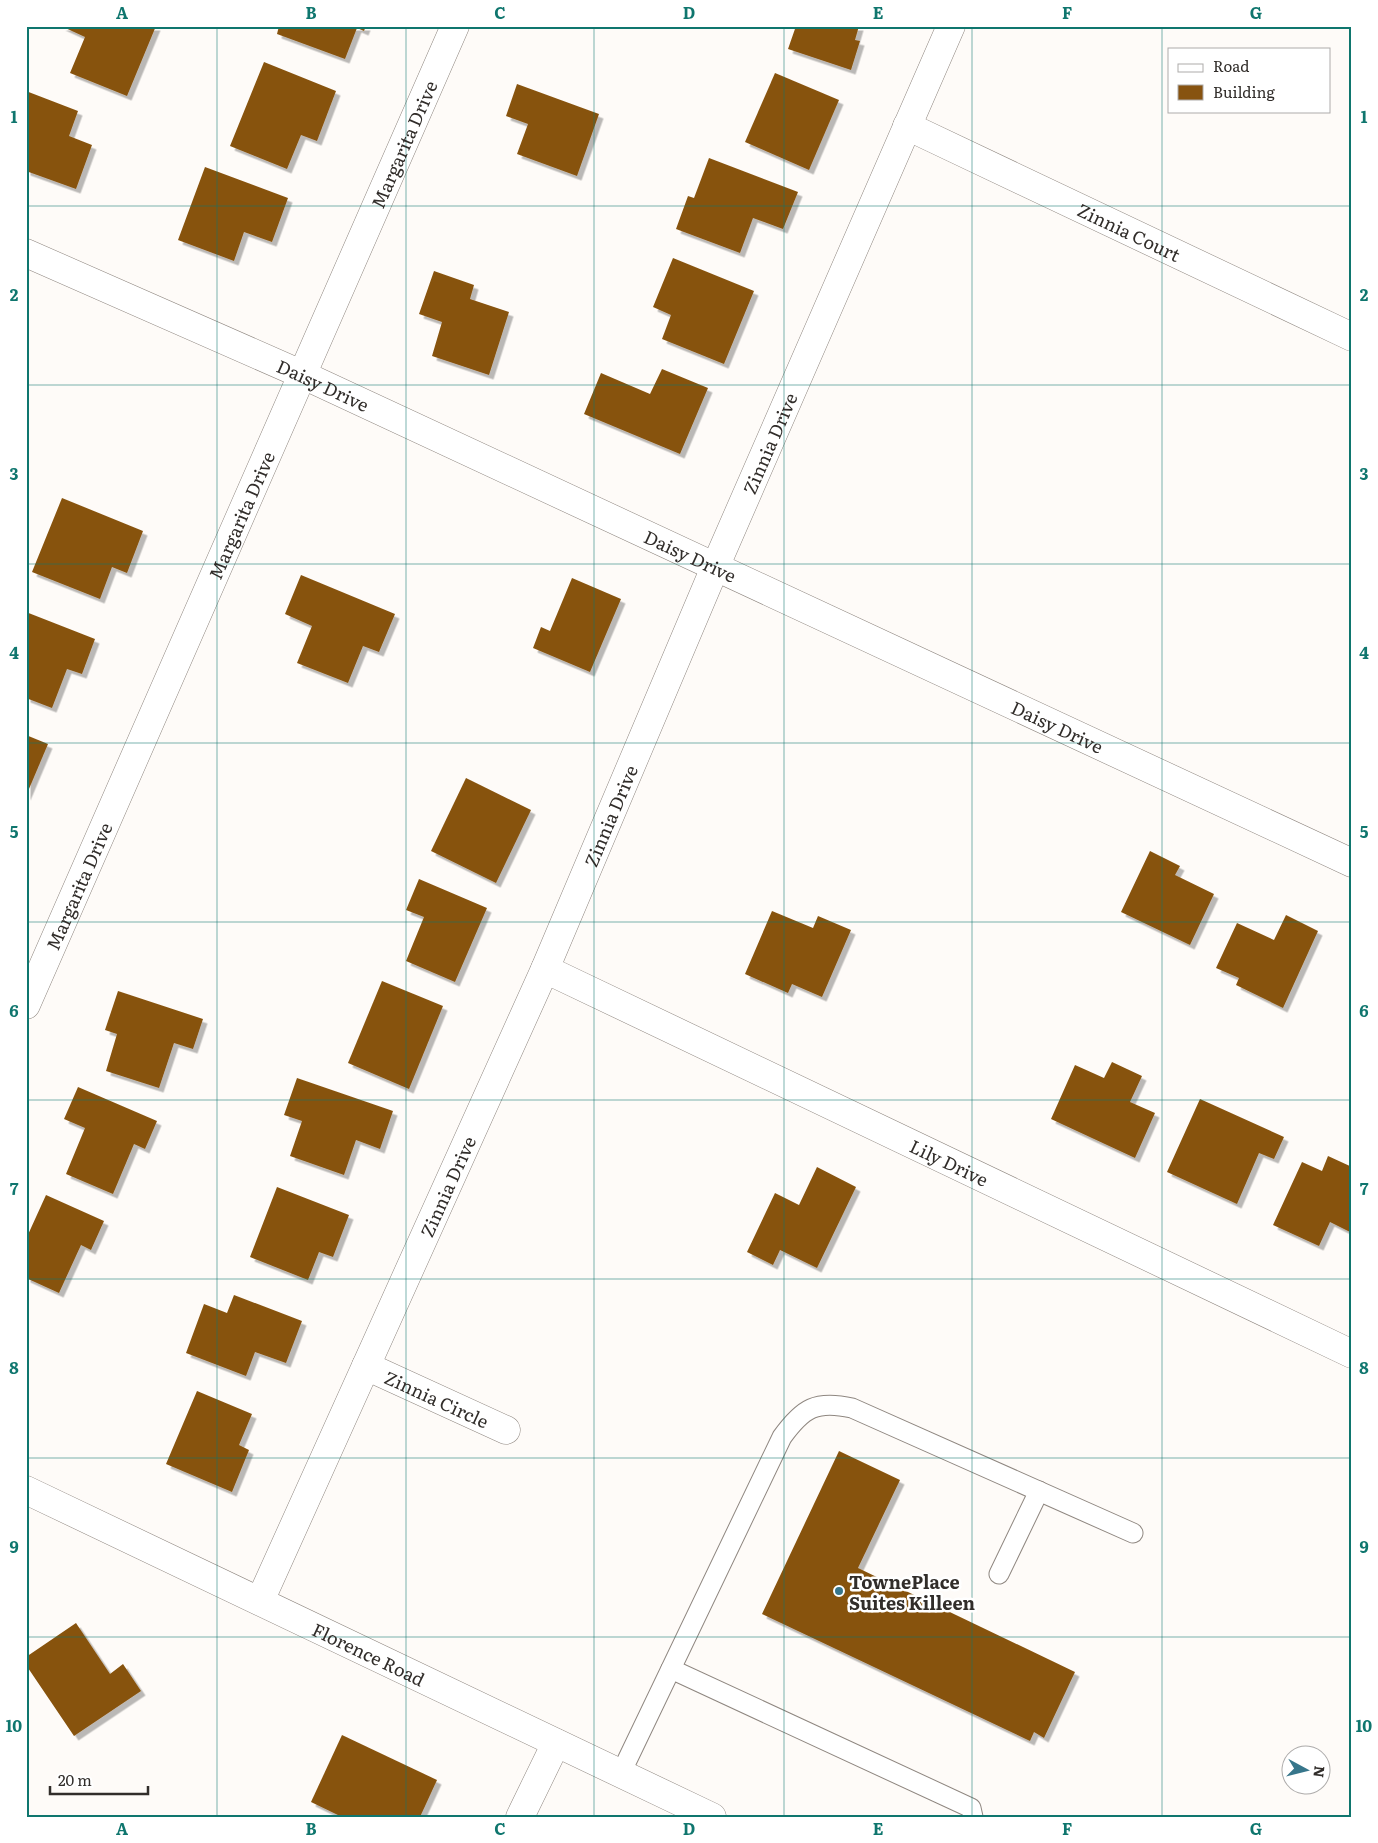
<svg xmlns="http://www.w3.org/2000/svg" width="1378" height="1843" font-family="Literata,serif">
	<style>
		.building { fill: #875310; filter: url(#shadow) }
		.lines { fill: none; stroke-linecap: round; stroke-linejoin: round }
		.service-casing { stroke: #8f8780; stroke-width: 21 }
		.minor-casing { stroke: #8f8780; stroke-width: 29 }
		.tertiary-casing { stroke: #8f8780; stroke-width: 29 }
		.service { stroke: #fff; stroke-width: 19 }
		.minor { stroke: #fff; stroke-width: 28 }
		.tertiary { stroke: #fff; stroke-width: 28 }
		.grid { fill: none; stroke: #0f766e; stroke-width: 1; stroke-opacity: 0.55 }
		.poi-dot { fill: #37768b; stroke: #fff; stroke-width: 2 }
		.labels { text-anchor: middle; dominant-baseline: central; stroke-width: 5; stroke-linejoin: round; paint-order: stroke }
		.street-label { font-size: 18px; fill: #312d2a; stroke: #fff }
		.poi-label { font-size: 18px; font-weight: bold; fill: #312d2a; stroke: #fff; text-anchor: start }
		.neatline { fill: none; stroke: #0f766e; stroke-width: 2 }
		.grid-label { font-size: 16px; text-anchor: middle; font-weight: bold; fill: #0f766e }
	</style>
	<defs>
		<filter id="shadow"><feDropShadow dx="4.5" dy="4.5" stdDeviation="0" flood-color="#0004"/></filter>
	</defs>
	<rect width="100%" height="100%" fill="#fefbf8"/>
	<g class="building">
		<path d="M61 26H156L127 96 70 73 85 37Z"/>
		<path d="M279 26H366L364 31 357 28 345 59 277 34Z"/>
		<path d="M796 26H859L855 40 860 41 851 70 788 49Z"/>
		<path d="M264 62 336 91 317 141 301 135 287 169 230 146Z"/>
		<path d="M775 73 839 100 809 170 745 142Z"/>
		<path d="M517 84 599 114 577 176 517 154 528 124 506 116Z"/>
		<path d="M26 91 78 111 69 136 92 145 76 189 26 171Z"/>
		<path d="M709 158 798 192 783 229 753 218 740 253 676 229 688 196 694 198Z"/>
		<path d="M205 167 288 198 272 242 244 232 234 261 178 240Z"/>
		<path d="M673 258 754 291 724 364 662 339 671 315 653 307Z"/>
		<path d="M434 271 474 285 470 299 509 312 489 375 432 356 442 322 419 314Z"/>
		<path d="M662 369 708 388 680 454 584 414 601 373 650 394Z"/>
		<path d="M62 498 143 531 127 573 112 567 100 599 32 572Z"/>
		<path d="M301 575 395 614 379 652 363 646 348 683 297 663 312 626 285 614Z"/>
		<path d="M572 578 621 599 590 672 533 648 541 627 550 631Z"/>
		<path d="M26 612 95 639 82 674 67 669 52 708 26 698Z"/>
		<path d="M26 735 48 744 26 796Z"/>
		<path d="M466 778 531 810 496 883 431 851Z"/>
		<path d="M1150 851 1180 866 1175 875 1214 894 1190 945 1121 912Z"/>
		<path d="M419 879 487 908 455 982 406 961 424 917 406 910Z"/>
		<path d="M772 911 813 928 818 916 851 930 822 997 792 984 788 993 745 974Z"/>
		<path d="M1286 915 1318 931 1283 1008 1236 985 1239 978 1216 968 1237 923 1274 940Z"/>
		<path d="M382 981 443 1006 409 1089 348 1063Z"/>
		<path d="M118 991 203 1019 193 1049 174 1043 159 1088 106 1071 117 1034 105 1030Z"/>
		<path d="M1112 1062 1142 1076 1130 1102 1155 1113 1135 1158 1051 1119 1075 1065 1104 1078Z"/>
		<path d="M297 1078 393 1111 380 1149 356 1140 344 1175 290 1156 302 1121 284 1115Z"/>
		<path d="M78 1087 157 1121 145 1149 134 1144 113 1194 66 1174 85 1128 64 1119Z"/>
		<path d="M1200 1099 1284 1137 1274 1159 1259 1153 1237 1204 1167 1172Z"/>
		<path d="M1328 1156 1352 1167V1233L1330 1222 1319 1246 1273 1225 1302 1162 1322 1171Z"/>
		<path d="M817 1167 856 1187 817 1268 780 1250 773 1265 747 1252 775 1193 799 1205Z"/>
		<path d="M277 1187 349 1215 333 1257 319 1252 308 1280 250 1257Z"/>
		<path d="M46 1195 104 1221 91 1250 81 1245 59 1293 26 1278V1239Z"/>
		<path d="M234 1295 302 1321 286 1363 255 1352 246 1376 186 1353 204 1304 227 1313Z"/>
		<path d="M197 1391 252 1414 239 1445 249 1450 232 1492 166 1464Z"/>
		<path d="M839 1451 900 1480 858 1568 1075 1672 1044 1738 1034 1732 1030 1741 762 1614Z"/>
		<path d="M76 1623 110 1674 123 1664 141 1691 74 1736 26 1665V1657Z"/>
		<path d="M342 1735 437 1780 420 1817H342L311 1802Z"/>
	</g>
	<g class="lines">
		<g class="service-casing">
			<g id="service">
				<path d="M999 1574 1039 1491"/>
				<path d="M671 1669 971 1808 973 1817"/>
				<path d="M621 1773 782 1437C803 1408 816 1400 852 1408L1133 1533"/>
			</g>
		</g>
		<g class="minor-casing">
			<g id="minor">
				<path id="s1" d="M907 126 1352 337"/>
				<path id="s2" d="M26 253 301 374 1352 863"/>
				<path id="s3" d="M545 969 1352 1354"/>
				<path id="s4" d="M26 1005 455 26"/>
				<path id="s5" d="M366 1366 506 1430"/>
				<path id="s6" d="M260 1601 545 969 716 565 951 26"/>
				<path d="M520 1817 556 1743"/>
			</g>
		</g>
		<g class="tertiary-casing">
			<g id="tertiary">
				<path id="s7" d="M26 1490 712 1817"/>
			</g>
		</g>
		<use href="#service" class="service"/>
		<use href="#minor" class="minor"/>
		<use href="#tertiary" class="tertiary"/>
	</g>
	<path class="grid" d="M217 26V1817M406 26V1817M594 26V1817M784 26V1817M972 26V1817M1162 26V1817M26 206H1352M26 385H1352M26 564H1352M26 743H1352M26 922H1352M26 1100H1352M26 1279H1352M26 1458H1352M26 1637H1352"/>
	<circle class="poi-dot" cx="839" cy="1591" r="5"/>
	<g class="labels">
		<g class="street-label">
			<text stroke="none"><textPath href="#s4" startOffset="940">Margarita Drive</textPath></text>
			<text stroke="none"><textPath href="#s1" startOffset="246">Zinnia Court</textPath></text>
			<text stroke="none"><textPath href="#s2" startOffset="325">Daisy Drive</textPath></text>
			<text stroke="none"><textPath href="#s6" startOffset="1265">Zinnia Drive</textPath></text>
			<text stroke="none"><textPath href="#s4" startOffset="535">Margarita Drive</textPath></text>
			<text stroke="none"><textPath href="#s2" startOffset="730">Daisy Drive</textPath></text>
			<text stroke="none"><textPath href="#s2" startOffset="1135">Daisy Drive</textPath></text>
			<text stroke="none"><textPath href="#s6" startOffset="860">Zinnia Drive</textPath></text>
			<text stroke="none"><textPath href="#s4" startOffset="130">Margarita Drive</textPath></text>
			<text stroke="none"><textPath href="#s3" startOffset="448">Lily Drive</textPath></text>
			<text stroke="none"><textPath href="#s6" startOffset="455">Zinnia Drive</textPath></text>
			<text stroke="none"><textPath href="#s5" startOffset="78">Zinnia Circle</textPath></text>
			<text stroke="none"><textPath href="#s7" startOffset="380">Florence Road</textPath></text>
		</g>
		<g class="poi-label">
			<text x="849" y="1581">TownePlace<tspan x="849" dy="21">Suites Killeen</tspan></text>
		</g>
	</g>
	<rect width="1378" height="1843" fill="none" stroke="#ffffff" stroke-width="55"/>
	<rect x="1168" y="48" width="162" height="65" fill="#ffffff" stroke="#adabaa"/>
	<rect x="1178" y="64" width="25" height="8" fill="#ffffff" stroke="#adabaa"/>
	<text x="1213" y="72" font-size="15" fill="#312d2a">Road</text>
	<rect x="1178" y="85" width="25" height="15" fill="#875310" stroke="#adabaa"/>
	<text x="1213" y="98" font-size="15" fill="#312d2a">Building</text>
	<g transform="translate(1306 1770) rotate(97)"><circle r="24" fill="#ffffff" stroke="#adabaa"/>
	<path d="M0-4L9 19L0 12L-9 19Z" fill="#37768b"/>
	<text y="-8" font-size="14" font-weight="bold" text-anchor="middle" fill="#312d2a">N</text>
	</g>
	<path d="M50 1786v8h98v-8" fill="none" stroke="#312d2a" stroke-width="2.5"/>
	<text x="58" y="1786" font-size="15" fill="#312d2a" stroke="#ffffff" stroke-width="4" paint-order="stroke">20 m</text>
	<rect x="28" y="28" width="1322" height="1788" class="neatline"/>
	<g class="grid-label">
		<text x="122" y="19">A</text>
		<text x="311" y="19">B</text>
		<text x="500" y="19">C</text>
		<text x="689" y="19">D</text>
		<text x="878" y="19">E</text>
		<text x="1067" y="19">F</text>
		<text x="1256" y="19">G</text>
		<text x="14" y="123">1</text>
		<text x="1364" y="123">1</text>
		<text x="14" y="301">2</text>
		<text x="1364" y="301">2</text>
		<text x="14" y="480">3</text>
		<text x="1364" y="480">3</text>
		<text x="14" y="659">4</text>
		<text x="1364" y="659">4</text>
		<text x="14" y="838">5</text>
		<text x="1364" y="838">5</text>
		<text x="14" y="1017">6</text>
		<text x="1364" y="1017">6</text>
		<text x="14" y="1195">7</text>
		<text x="1364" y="1195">7</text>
		<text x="14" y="1374">8</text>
		<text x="1364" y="1374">8</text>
		<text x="14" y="1553">9</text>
		<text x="1364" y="1553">9</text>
		<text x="14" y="1732">10</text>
		<text x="1364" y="1732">10</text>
		<text x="122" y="1835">A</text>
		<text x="311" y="1835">B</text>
		<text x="500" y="1835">C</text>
		<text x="689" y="1835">D</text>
		<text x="878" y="1835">E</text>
		<text x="1067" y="1835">F</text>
		<text x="1256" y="1835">G</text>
	</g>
</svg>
